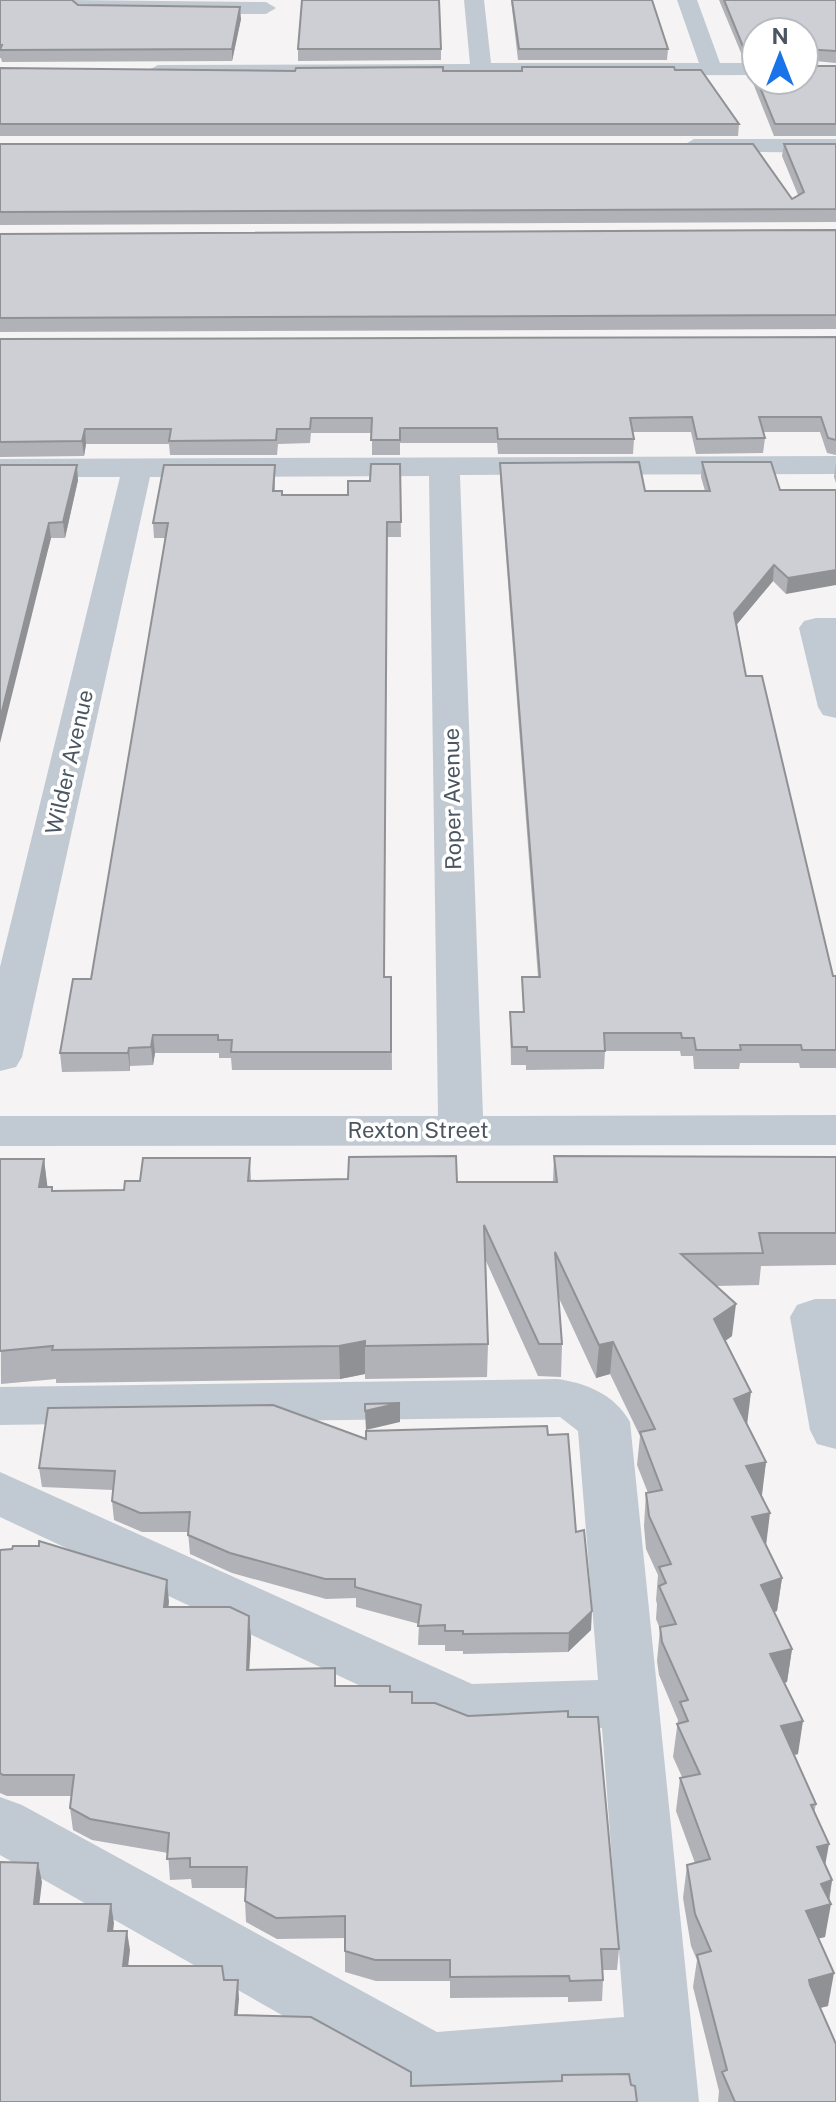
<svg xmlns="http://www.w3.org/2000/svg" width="836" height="2102" font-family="'Public Sans',sans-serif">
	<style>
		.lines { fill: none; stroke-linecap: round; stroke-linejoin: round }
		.minor { fill: #c1cad2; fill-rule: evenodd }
		.wall { fill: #b0b2b7 }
		.shaded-wall { fill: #909195 }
		.building { fill: #cdcfd5; stroke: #909195; stroke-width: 2 }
		.labels { text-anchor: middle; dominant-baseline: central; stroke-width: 7; stroke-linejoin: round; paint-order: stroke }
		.street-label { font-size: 22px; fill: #4a5661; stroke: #fff }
	</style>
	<rect width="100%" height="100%" fill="#f5f3f3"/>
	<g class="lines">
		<g class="minor">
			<path d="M72 0 266 2 276 8 266 14H79L69 8Z"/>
			<path d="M464 0H484L491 63H699L677 0H697L720 63H756V75L158 77 147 71 158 65 470 64Z"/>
			<path d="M694 139H836V153L686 151 682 146Z"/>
			<path d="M836 456V474L460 475 483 1116 836 1115V1145L0 1146V1116H438L429 476 150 477 22 1057 16 1067 0 1071V967L120 477H0V459Z"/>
			<path d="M816 618H836V718L823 715 818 707 799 628 804 621Z"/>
			<path d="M815 1299H836V1449L817 1444 810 1430 790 1317 797 1305Z"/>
			<path d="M557 1379C587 1383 615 1395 630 1422L699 2102H631L629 2079 431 2096 407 2086 0 1855V1797L22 1805 437 2032 624 2017 602 1728 467 1734 446 1726 0 1517V1472L472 1684 598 1680 578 1431 560 1417 0 1425V1387Z"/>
		</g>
	</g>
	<g class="wall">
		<path d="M0 0 78 5 241 19 232 61 2 62 1 58H0Z"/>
		<path d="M511 0H652L668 49 667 60H518Z"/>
		<path d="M719 0H836V63L804 60 756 32V62L744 60Z"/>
		<path d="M298 49H441V60L298 61Z"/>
		<path d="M752 66H756V80H804L836 66V136H774L751 78Z"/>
		<path d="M0 68 295 71 675 70 739 124 738 136H0Z"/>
		<path d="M0 144 792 199 798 195 782 156 784 144H836V222L0 225Z"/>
		<path d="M836 230V329L0 332V234Z"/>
		<path d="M836 337V455L827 453 820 432H763L765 438 763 453 696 454 691 432H633L634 439 633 454H498L497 443H400V455H372V433H311L310 443 278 444 277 455H170L169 444H86L84 456 0 457V339Z"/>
		<path d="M702 462 780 490H836L786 594 773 581 737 624 746 676 833 976H836V1068H800L799 1063H740L739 1069H694L693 1056H681L680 1051H605L604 1069 526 1070V1065H511L510 1012H523L522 977H538L500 478V463L645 491H705L701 477Z"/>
		<path d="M836 462V483L834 477Z"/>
		<path d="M400 464 401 537H387L384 977H391L392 1070H232L231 1058H219V1053H155L153 1065 130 1066V1071L62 1072 60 1053 91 979 165 538H154L153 523 275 480V491L282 495H348Z"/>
		<path d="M0 465 78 480 65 538H51L46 556Z"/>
		<path d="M554 1156 836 1157V1265L761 1266 759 1285 716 1286 732 1336 725 1341 747 1424 766 1462 761 1495 766 1545 782 1578 777 1611 774 1612 792 1649 787 1682 784 1683 798 1754 794 1755 816 1804 814 1813 825 1866 832 1880 825 1937 819 1938 828 2006 820 2008 836 2102H718L719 2091 693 1987 697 1960 691 1946 683 1898 687 1865 695 1863 676 1811 680 1778 682 1777 673 1757 678 1720 659 1675 657 1661 660 1629 656 1619 657 1604 656 1600 658 1575 646 1549 644 1526 646 1493H648L637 1465 640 1436 610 1374 596 1378 558 1296 562 1344 561 1377 538 1376 486 1261 488 1344 487 1377 365 1379V1374L340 1379 56 1383V1379L1 1384 0 1159H44L47 1187 53 1191 124 1190 140 1181 250 1158 251 1181 553 1182Z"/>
		<path d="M548 1435 576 1532 591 1630 568 1652 463 1654V1651H445V1645H418L419 1624 356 1607V1598L326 1599 232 1573 190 1554 188 1532H142L114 1520 112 1501 113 1490 42 1487 39 1468 366 1439Z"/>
		<path d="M0 1550 167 1580 168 1607 249 1616 251 1638 249 1670 336 1686 390 1692 412 1703 468 1716 568 1717 619 1949 617 1970H603V1980L602 2001 568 2002V1997L450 1998V1981H376L345 1972V1938L277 1939 246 1922 245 1901 246 1888H192L191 1879 170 1880 168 1853 92 1840 73 1830 70 1808 72 1796H7L0 1793Z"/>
	</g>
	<g class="shaded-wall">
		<path d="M240 7 241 19 232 61V49Z"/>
		<path d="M85 429 86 444 84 456 82 441Z"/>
		<path d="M77 465 78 480 65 538 63 522Z"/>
		<path d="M49 523 51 538 0 743V719Z"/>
		<path d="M774 565 773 581 733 629 734 613Z"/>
		<path d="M836 570V585L786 594 788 578Z"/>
		<path d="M153 1035 155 1053 153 1065 151 1047Z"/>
		<path d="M129 1048 130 1066V1071L128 1053Z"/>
		<path d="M44 1159 48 1191 39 1187Z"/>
		<path d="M736 1304 732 1336 710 1352 714 1319Z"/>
		<path d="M365 1341V1374L340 1379 339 1346Z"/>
		<path d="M613 1342 610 1374 596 1378 599 1345Z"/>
		<path d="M751 1392 747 1425 734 1399Z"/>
		<path d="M400 1403V1422L366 1430 365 1411Z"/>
		<path d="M766 1462 762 1495 742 1499 746 1466Z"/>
		<path d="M770 1513 766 1546 752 1517Z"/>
		<path d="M782 1578 777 1611 757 1618 761 1585Z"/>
		<path d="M167 1580 169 1602 166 1629 164 1607Z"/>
		<path d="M592 1611 591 1630 568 1652 569 1633Z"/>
		<path d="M249 1616 251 1638 248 1691 247 1670Z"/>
		<path d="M792 1649 787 1682 765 1688 770 1654Z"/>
		<path d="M803 1721 798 1754 776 1759 781 1726Z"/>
		<path d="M829 1844 823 1877 817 1847Z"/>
		<path d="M38 1863 42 1882 37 1923 34 1904Z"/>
		<path d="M832 1880 828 1905 831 1904 825 1937 800 1943 806 1911 821 1884Z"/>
		<path d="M111 1904 114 1923 111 1950 108 1931Z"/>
		<path d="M127 1931 130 1950 126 1985 123 1966Z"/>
		<path d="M834 1973 828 2006 803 2012 809 1980Z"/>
		<path d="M238 1980 239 1999 236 2034 235 2015Z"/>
	</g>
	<g class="building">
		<path d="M0 0H72L78 5 240 7 232 49 0 50 2 45H0Z"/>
		<path d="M302 0H439L441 49H298Z"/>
		<path d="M512 0H652L668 49H519Z"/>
		<path d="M724 0H836V51L805 49 804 57V32H756V51L744 49Z"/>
		<path d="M752 66H756V77Z"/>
		<path d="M804 66H836V124H775L757 80H804Z"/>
		<path d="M443 67V71H522V67H674L675 70H701L739 124H0V68L295 71 296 68Z"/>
		<path d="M0 144H753L792 199 804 192 784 144H836V209L0 212Z"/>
		<path d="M836 230V315L0 318V234Z"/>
		<path d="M836 337V440L828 438 821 417H759L765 438 697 439 692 417 630 418 634 439H498L497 428H400V440H371L372 418H311L310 429H277L276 440 169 441 171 429H85L82 441 0 442V339Z"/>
		<path d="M639 462 645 491H710L702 462H771L780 490H836V570L788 578 774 565 734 613 746 676H762L833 976H836V1050H802L801 1045H740L741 1050H696L694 1038H682L681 1033H604L605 1051H527V1047H512L510 1012H524L522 977H540L500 463Z"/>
		<path d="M371 464H400L401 522H387L384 977H391V1052H231L232 1040H218V1035H153L151 1047 129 1048 128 1053H60L73 979H91L168 523H153L164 465H275L273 491H282V495H348V481H370Z"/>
		<path d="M0 465H77L63 522 49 523 0 719Z"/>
		<path d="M456 1156 457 1182H557L554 1156 836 1157V1233H759L763 1253 681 1254 736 1304 714 1319 751 1392 734 1399 766 1462 746 1466 770 1513 752 1517 782 1578 761 1585 792 1649 770 1654 803 1721 781 1726 816 1804 811 1805 829 1844 817 1847 832 1880 821 1884 831 1904 806 1911 834 1973 809 1980 810 1985 836 2044V2102H735L722 2072 727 2070 697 1955 711 1951 695 1914 687 1865 710 1859 680 1778 700 1774 677 1724 688 1721 680 1702 688 1700 662 1642 660 1627 676 1624 659 1586 666 1583 659 1567 671 1564 649 1516 646 1493 662 1490 640 1432 655 1429 613 1342 599 1345 555 1252 562 1344H539L484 1225 488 1344 365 1346V1341L339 1346 52 1350 53 1346 0 1351V1159H44L39 1187H52V1191L124 1190 125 1181H140L143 1158H250L248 1181 348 1179 349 1157Z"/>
		<path d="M400 1403 365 1411V1404Z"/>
		<path d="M273 1405 366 1439V1431L547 1426 548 1435 568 1434 576 1532 584 1530 592 1611 569 1633 463 1634V1631H445V1625L418 1626 421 1605 355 1587V1579H325L230 1553 188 1535 190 1512 140 1513 112 1501 115 1471 39 1468 48 1408Z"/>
		<path d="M39 1541 167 1580 164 1607H230L249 1616 247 1670 335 1668V1686H390V1692H412V1703H435L468 1716 568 1711V1717H598L619 1949H601L603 1980 570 1981 569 1976 450 1977V1960H375L345 1951V1916L276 1918 245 1901 247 1867H190V1858L167 1859 169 1833 90 1819 70 1808 74 1775H3L0 1773V1550L12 1549 13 1546H39Z"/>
		<path d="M0 1862 38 1863 34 1904H111L108 1931H127L123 1966H222L224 1980H238L235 2015 311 2017 411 2072V2086L562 2081V2075L629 2074 631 2085 635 2086 637 2102H0Z"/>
	</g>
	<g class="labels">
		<g class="street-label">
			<text transform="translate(69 762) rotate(-77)">Wilder Avenue</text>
			<text transform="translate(452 799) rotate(-91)">Roper Avenue</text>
			<text x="418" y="1130">Rexton Street</text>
		</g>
	</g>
	<g transform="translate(780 56)"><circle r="38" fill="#ffffff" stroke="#b7bbc0" stroke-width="2"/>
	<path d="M0-6L14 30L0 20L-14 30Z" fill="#1a73e8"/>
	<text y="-12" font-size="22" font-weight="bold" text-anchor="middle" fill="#4a5661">N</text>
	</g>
</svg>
